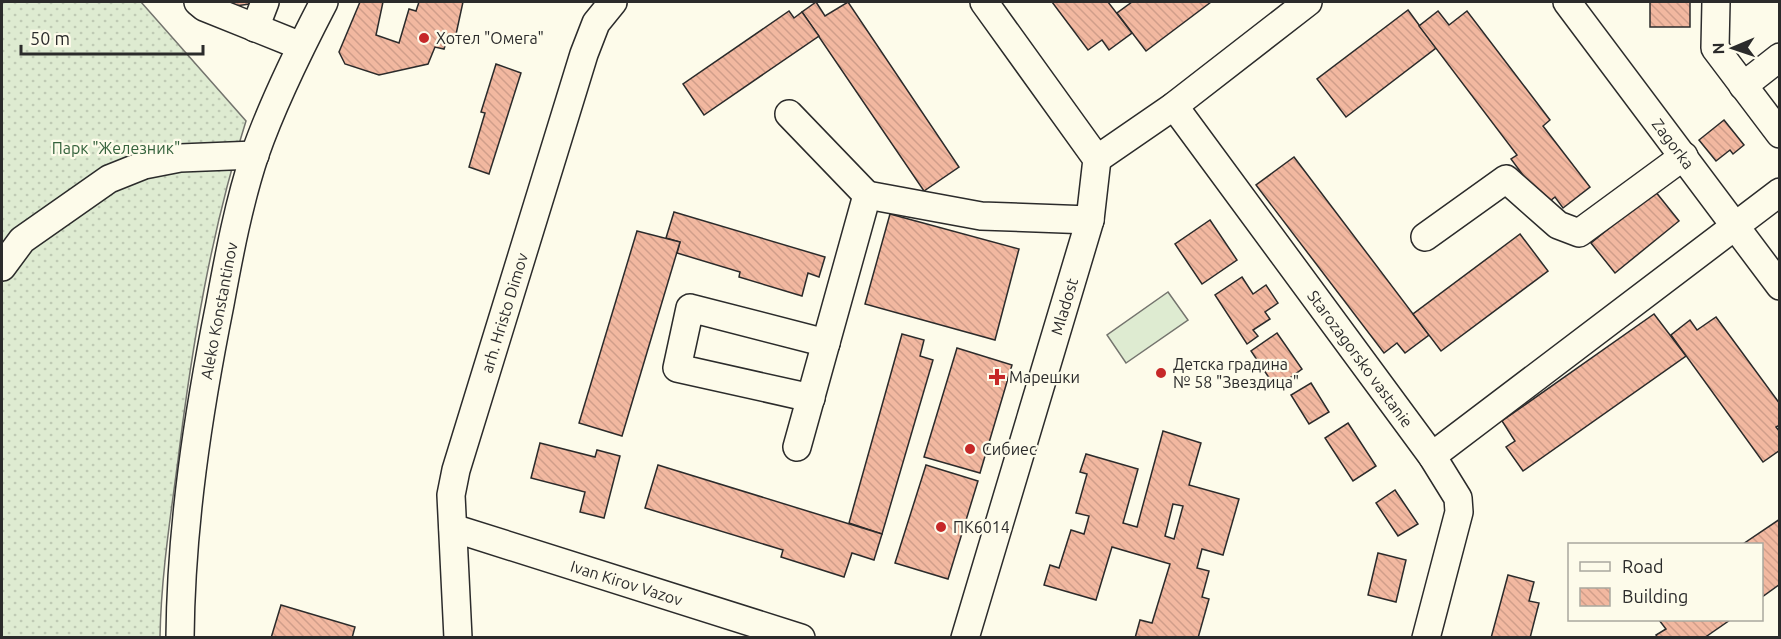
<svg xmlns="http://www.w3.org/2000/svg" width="1781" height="639" font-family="Ubuntu,sans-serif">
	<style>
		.grass { fill: url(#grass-dots); stroke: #74746e; stroke-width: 1.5 }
		.pitch { fill: #deebd1; stroke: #74746e; stroke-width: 1.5 }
		.building { fill: url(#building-back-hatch); stroke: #2b2b2b; stroke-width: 1.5; fill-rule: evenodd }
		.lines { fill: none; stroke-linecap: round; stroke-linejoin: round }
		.minor-casing { stroke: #2b2b2b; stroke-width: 30 }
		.minor { stroke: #fdfbea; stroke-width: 27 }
		.poi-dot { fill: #c62828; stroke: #fdfbea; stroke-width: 2 }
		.labels { text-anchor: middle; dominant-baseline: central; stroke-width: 4.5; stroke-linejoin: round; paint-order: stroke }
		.poi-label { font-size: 16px; fill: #2b2b2b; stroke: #fdfbea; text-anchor: start }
		.street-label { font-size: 16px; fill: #2b2b2b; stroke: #fdfbea }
		.park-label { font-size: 16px; fill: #34623c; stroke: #fdfbea }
	</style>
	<defs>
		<pattern id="grass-dots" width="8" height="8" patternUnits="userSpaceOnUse" patternTransform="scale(1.5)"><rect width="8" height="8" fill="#deebd1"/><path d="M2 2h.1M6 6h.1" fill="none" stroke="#bfcab4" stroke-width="1.8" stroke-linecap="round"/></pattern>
		<pattern id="building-back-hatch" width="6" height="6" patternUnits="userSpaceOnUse" patternTransform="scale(1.5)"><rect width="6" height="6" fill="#f2b8a0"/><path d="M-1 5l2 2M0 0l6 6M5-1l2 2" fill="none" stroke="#d09e8a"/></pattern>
	</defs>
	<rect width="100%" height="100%" fill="#fdfbea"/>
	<path class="grass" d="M2 2H141L246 121C211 231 192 346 178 460 170 520 161 578 160 637H2Z"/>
	<path class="pitch" d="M1168 292 1188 320 1126 363 1107 335Z"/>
	<g class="building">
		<path d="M213 2H248L250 4 228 7Z"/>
		<path d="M360 2H383L376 35 399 43 409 9 416 11 419 2H463L455 39 448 37 444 49 435 47 428 64 379 75 345 64 339 52Z"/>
		<path d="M816 2 825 16 848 2 959 167 924 191 802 12Z"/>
		<path d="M1052 2H1108L1132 33 1109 50 1102 40 1088 50Z"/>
		<path d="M1132 2H1211L1146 51 1117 13Z"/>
		<rect x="1650" y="2" width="40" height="25"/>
		<path d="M1408 10 1436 48 1346 117 1317 79Z"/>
		<path d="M789 11 794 18 802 12 819 36 704 115 683 84Z"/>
		<path d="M1438 11 1449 25 1467 11 1550 120 1543 126 1590 187 1563 208 1555 197 1545 205 1511 159 1517 155 1419 26Z"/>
		<path d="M496 64 521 73 489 174 469 167 485 113 481 112Z"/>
		<path d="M1724 120 1744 145 1733 154 1730 150 1716 161 1699 140Z"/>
		<path d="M1294 157 1429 335 1405 353 1397 343 1384 353 1256 185Z"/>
		<path d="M1655 191 1679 221 1615 273 1591 243Z"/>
		<path d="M674 212 825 257 819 277 808 273 802 296 739 277 740 272 677 253 680 242 666 238Z"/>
		<path d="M890 214 1019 249 995 340 865 304Z"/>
		<path d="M1210 220 1237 260 1202 284 1175 244Z"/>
		<path d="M637 231 680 242 622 436 579 423Z"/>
		<path d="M1520 234 1548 271 1441 351 1413 314Z"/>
		<path d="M1242 277 1253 294 1266 285 1278 303 1265 312 1270 319 1253 330 1258 336 1247 344 1215 295Z"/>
		<path d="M1654 314 1686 356 1523 471 1506 447 1515 441 1502 421Z"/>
		<path d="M1716 317 1780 404V425L1776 427 1780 432V450L1763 462 1671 335 1690 320 1697 330Z"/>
		<path d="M1277 333 1302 369 1276 388 1251 351Z"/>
		<path d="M902 334 924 340 920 356 933 360 882 534 849 523Z"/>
		<path d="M957 348 1012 365 980 473 924 457Z"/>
		<path d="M1311 383 1329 412 1309 424 1291 395Z"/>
		<path d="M1348 423 1376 466 1353 481 1325 438Z"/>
		<path d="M1163 431 1201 443 1189 485 1239 499 1223 555 1202 549 1197 568 1209 571 1202 597 1209 599 1198 638H1135L1140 620 1152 623 1170 564 1112 547 1096 600 1044 585 1050 565 1059 568 1071 530 1084 534 1089 516 1076 513 1087 474 1080 472 1086 454 1138 469 1123 523 1137 527ZM1173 504 1183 506 1174 539 1165 536Z"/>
		<path d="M540 443 595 457 597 450 620 456 604 518 580 512 585 492 531 478Z"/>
		<path d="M658 465 882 534 874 560 852 553 844 577 781 557 783 550 645 508Z"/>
		<path d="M926 465 978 481 948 579 895 563Z"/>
		<path d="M1395 490 1418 524 1398 536 1376 503Z"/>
		<path d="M1780 519V584L1762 597V544H1743Z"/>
		<path d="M1378 553 1406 560 1396 602 1368 595Z"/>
		<path d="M1508 575 1534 582 1529 601 1539 603 1530 638H1491Z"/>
		<path d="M281 605 355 627 352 638H271Z"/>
		<path d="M1659 620H1730L1704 638H1658L1656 635 1666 629Z"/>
	</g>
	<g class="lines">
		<g class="minor-casing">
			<g id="minor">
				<path d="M198 2 204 7 301 46"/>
				<path id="s1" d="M1567 2 1780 286"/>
				<path d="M1716 2 1715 48 1780 134"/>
				<path d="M255 28 265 2"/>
				<path d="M1743 86 1780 57"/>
				<path id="s2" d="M1174 106 1432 456 1458 498 1459 512 1426 638"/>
				<path d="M789 114 867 195"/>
				<path d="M1097 159 1174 106 1308 2"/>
				<path d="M1425 237 1506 179 1558 225 1579 233 1684 156"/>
				<path d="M2 267 22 240 109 179 144 165 180 158 255 155"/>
				<path d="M811 398 677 368 690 308 826 343"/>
				<path d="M797 447 867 195 981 216 1090 220"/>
				<path d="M1432 456 1780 192"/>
				<path id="s3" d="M453 528 801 638"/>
				<path id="s4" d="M180 638C181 526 198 414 220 304 229 255 239 202 255 154 273 102 299 50 324 2"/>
				<path id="s5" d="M458 638 451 495 456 470 584 54 596 23 613 2"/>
				<path id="s6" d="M965 638 1090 220 1097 159 984 2"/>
			</g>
		</g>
		<use href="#minor" class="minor"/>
	</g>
	<g class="poi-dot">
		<circle cx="424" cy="38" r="6"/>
		<circle cx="1161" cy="373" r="6"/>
		<path d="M994 368h6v6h6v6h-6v6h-6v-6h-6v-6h6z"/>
		<circle cx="970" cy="449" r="6"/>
		<circle cx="941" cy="527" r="6"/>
	</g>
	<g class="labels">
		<g class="poi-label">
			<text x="436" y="38">Хотел "Омега"</text>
			<text x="1173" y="364">Детска градина<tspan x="1173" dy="18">№ 58 "Звездица"</tspan></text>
			<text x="1009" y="377">Марешки</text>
			<text x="982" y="449">Сибиес</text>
			<text x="953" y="527">ПК6014</text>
		</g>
		<g class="street-label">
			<text stroke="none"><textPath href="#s1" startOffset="177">Zagorka</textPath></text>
			<text stroke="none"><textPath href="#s6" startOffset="346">Mladost</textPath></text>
			<text stroke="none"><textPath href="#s4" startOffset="330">Aleko Konstantinov</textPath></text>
			<text stroke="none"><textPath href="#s5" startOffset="333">arh. Hristo Dimov</textPath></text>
			<text stroke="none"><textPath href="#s2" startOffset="314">Starozagorsko vastanie</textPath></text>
			<text stroke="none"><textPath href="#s3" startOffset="182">Ivan Kirov Vazov</textPath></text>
		</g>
		<g class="park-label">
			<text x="116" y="148">Парк "Железник"</text>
		</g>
	</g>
	<rect width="1781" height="639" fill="none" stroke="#2b2b2b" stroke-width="6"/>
	<rect x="1568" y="543" width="195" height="78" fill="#fdfbea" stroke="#a9a89e" stroke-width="1.5"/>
	<rect x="1580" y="562" width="30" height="9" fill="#fdfbea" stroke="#a9a89e" stroke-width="1.5"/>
	<text x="1622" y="573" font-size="18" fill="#2b2b2b">Road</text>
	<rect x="1580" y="588" width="30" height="18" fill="url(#building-back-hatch)" stroke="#a9a89e" stroke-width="1.5"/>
	<text x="1622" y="603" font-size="18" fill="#2b2b2b">Building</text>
	<g transform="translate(1733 48) rotate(268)" stroke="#fdfbea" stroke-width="4.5" paint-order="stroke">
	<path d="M0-4.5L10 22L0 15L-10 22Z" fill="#2b2b2b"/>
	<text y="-9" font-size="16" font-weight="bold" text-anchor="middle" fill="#2b2b2b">N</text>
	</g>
	<path d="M21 45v9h182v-9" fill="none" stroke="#2b2b2b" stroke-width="3"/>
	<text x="30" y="45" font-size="18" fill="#2b2b2b" stroke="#fdfbea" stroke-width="4.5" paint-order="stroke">50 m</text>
</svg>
